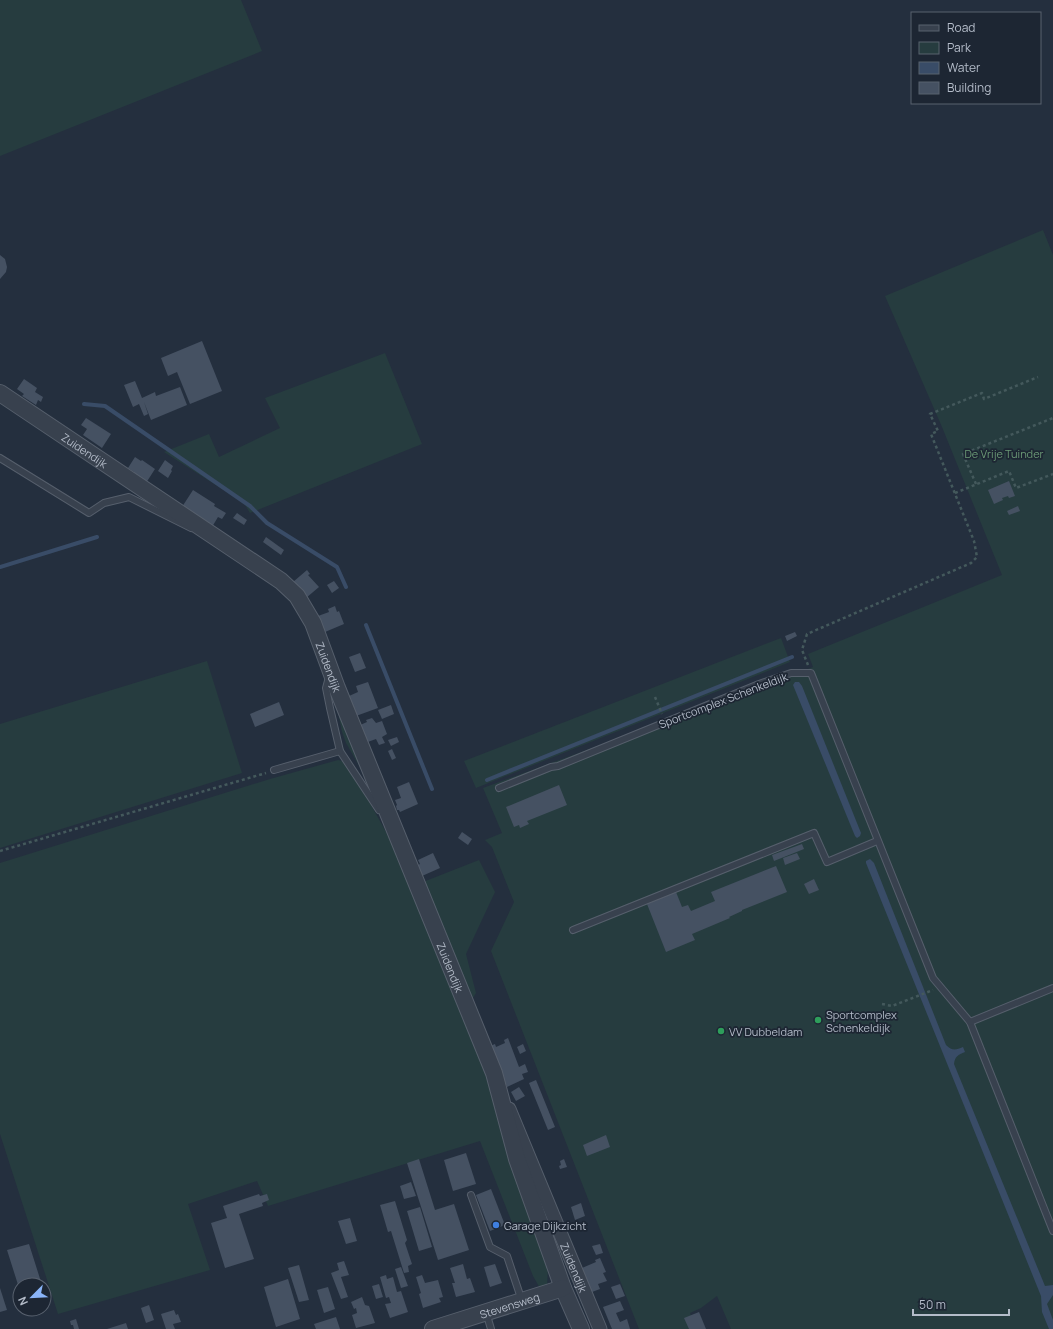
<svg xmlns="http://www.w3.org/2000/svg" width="1053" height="1329" font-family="Manrope,sans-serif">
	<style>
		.green { fill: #263c3f }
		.water { fill: #394c67 }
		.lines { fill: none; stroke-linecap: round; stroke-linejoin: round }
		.stream { stroke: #394c67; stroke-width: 4 }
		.building { fill: #455162 }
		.service-casing { stroke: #565f6c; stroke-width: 8 }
		.minor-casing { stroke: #565f6c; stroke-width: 15 }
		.tertiary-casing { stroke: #565f6c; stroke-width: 18 }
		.path { stroke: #44595c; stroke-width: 2.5; stroke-dasharray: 3 3; stroke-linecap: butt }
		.service { stroke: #38414e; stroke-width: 6 }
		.minor { stroke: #38414e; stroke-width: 13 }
		.tertiary { stroke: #38414e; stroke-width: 16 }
		.leisure-dot { fill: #2e9e5b; stroke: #1d2633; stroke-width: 1.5 }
		.shop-dot { fill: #3f7fe0; stroke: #1d2633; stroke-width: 1.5 }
		.labels { text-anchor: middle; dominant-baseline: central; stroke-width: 3.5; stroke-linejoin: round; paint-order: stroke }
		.street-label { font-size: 11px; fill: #b4bcc9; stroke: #1d2633 }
		.park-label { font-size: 11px; fill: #6b9a76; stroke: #1d2633 }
		.poi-label { font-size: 11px; fill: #b4bcc9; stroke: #1d2633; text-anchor: start }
	</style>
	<rect width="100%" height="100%" fill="#242f3e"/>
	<g class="green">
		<path d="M0 0H241L262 51 0 156Z"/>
		<path d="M1043 230 1053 255V1329H731L717 1296 701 1308 690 1313 696 1329H639L491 951 514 902 492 847 485 840 502 833 483 788 813 667 808 654 1002 575 942 427 885 296Z"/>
		<path d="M385 353 422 444 250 513 244 503 164 452 209 434 219 457 280 428 265 398Z"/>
		<path d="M781 638 790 662 476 788 464 761Z"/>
		<path d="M207 661 242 773 0 848V724Z"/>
		<path d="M337 707 369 783 346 743 342 732Z"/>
		<path d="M338 760 347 762 395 848 484 1065 498 1119 548 1267 547 1286 541 1290 533 1276 480 1141 268 1206 257 1181 188 1204 210 1270 58 1314 0 1134V863L270 779Z"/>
		<path d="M479 860 495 892 466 954 476 993 471 1001 423 882Z"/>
	</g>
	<g class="water">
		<path d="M795 682H799L802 686 861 833 860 836 857 838 855 836 793 685Z"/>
		<path d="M870 859 874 863 946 1045C952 1051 956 1050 963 1047L965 1052C958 1055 955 1056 954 1064L1045 1286 1053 1285V1295L1047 1304 1053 1320V1329H1049L1042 1312 1041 1296 866 863V861Z"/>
	</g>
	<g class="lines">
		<g class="stream">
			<path d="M84 404 105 406 250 506 267 523 337 567 346 587"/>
			<path d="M0 567 97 537"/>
			<path d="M366 625 432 789"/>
			<path d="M487 780 792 657"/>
		</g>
	</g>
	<g class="building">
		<path d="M0 255 5 259 7 267 6 272 0 279Z"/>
		<path d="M202 341 222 391 190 404 177 372 168 376 161 358Z"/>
		<path d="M24 379 37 388 35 392 43 397 41 402 38 400 36 405 22 396 24 394 17 389Z"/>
		<path d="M135 381 142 398 155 392 156 396 180 387 187 405 151 420 144 402 148 414 144 416 139 404 133 407 124 385Z"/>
		<path d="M86 418 111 434 102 448 83 435 87 429 81 425Z"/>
		<path d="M135 457 141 461 142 460 155 469 146 483 132 474 134 472 128 468Z"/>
		<path d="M165 460 173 466 171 470 172 471 168 478 158 471Z"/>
		<path d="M1009 481 1015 496 1009 498 1008 496 1002 498 1003 500 994 504 988 490Z"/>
		<path d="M193 490 215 504 214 506 226 513 222 519 218 517 212 527 182 507Z"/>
		<path d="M1018 506 1020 511 1009 515 1007 511Z"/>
		<path d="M237 513 247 520 244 525 233 518Z"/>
		<path d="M266 537 284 550 281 555 263 542Z"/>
		<path d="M307 570 310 574 308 575 319 587 306 598 293 582Z"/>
		<path d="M334 581 339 588 332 593 327 585Z"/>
		<path d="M335 606 337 612 339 611 344 624 325 632 318 616 329 612 328 609Z"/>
		<path d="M795 632 797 636 787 641 785 636Z"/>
		<path d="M360 653 366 668 355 672 349 657Z"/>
		<path d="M368 682 378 708 356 716 349 696 358 692 356 686Z"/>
		<path d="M279 702 284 715 255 727 250 714Z"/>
		<path d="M391 705 394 714 382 719 378 710Z"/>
		<path d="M372 718 376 723 382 721 387 734 382 737 385 743 379 745 376 739 365 743 358 726 367 722 366 720Z"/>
		<path d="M397 737 399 742 391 746 388 740Z"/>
		<path d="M392 749 396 758 392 760 388 751Z"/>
		<path d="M409 782 418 804 400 812 399 810H397L396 806 397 805 395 800 401 798 397 787Z"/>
		<path d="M559 785 567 805 527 821 529 824 520 828 519 825 514 827 506 807Z"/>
		<path d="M462 832 472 839 468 845 458 838Z"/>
		<path d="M802 844 804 849 774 861 772 855Z"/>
		<path d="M433 853 440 868 422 876 418 865 420 864 418 860Z"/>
		<path d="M797 853 800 859 785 865 783 858Z"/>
		<path d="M776 866 787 892 742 910V911L729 917 730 918 692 934 695 940 666 952 647 904 676 892 682 907 688 905 691 911 715 901 711 892Z"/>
		<path d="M814 879 819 890 809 894 804 884Z"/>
		<path d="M508 1038 519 1067 525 1064 528 1072 522 1074 524 1079 507 1087 490 1046 495 1044 496 1047 505 1043 504 1040Z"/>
		<path d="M523 1044 526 1051 520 1054 517 1047Z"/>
		<path d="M536 1080 555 1127 548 1130 529 1083Z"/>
		<path d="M519 1087 525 1096 516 1101 511 1092Z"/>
		<path d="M606 1135 610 1147 587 1156 583 1145Z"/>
		<path d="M466 1153 476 1184 453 1191 444 1160Z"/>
		<path d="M419 1159 435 1210 454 1204 469 1250 438 1260 407 1163Z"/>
		<path d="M564 1159 567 1167 560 1169 559 1166 561 1165 560 1161Z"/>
		<path d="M411 1182 416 1196 404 1199 400 1186Z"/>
		<path d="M491 1189 505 1225 490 1231 476 1195Z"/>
		<path d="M259 1194 260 1196 267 1194 269 1200 262 1203 263 1206 239 1214 254 1259 225 1268 211 1223 227 1218 223 1206Z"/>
		<path d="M395 1201 407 1240 405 1243 412 1264 408 1266 409 1272 404 1273 391 1231 388 1232 380 1205Z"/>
		<path d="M581 1203 585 1216 575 1220 571 1207Z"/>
		<path d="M420 1207 432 1247 419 1251 407 1211Z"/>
		<path d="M350 1218 357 1241 346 1244 338 1221Z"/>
		<path d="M29 1244 42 1285H20V1291L7 1250Z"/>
		<path d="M600 1244 603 1253 596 1255 592 1246Z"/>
		<path d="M600 1258 606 1272 603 1273 607 1281 598 1284 600 1289 592 1292 582 1268 596 1262 595 1260Z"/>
		<path d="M344 1261 349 1275 341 1277 348 1297 341 1299 331 1273 339 1270 337 1263Z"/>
		<path d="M463 1264 467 1279 470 1278 475 1292 456 1297 452 1283H455L450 1268Z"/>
		<path d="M495 1264 502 1283 490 1287 484 1267Z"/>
		<path d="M299 1265 309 1300 299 1302 288 1268Z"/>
		<path d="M401 1267 408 1286 401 1288 395 1269Z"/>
		<path d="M386 1275 387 1279 393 1277 397 1292 401 1291 408 1312 390 1318 385 1304 391 1303 389 1297 386 1298 380 1277Z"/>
		<path d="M422 1275 425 1283 438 1280 443 1297 439 1298 441 1302 423 1308 419 1294 421 1293 416 1277Z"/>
		<path d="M288 1279 300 1319 276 1327 264 1287Z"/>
		<path d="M379 1284 383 1297 376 1299 372 1286Z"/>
		<path d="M620 1284 625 1296 616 1299 611 1287Z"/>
		<path d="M328 1287 335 1309 324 1313 317 1290Z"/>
		<path d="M0 1288 7 1310 0 1312Z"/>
		<path d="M362 1297 365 1305 369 1306 375 1323 356 1328 352 1315 357 1313 356 1308 354 1309 351 1302Z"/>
		<path d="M620 1301 624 1310 616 1313 620 1322 627 1319 630 1329H612L603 1307Z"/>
		<path d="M149 1305 154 1320 146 1323 141 1308Z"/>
		<path d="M174 1310 176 1315 178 1314 181 1322 173 1324 175 1329H166L161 1314Z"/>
		<path d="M699 1312 706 1329H689L684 1318Z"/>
		<path d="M336 1317 340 1329H316L314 1324Z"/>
		<path d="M76 1319 79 1329H74L73 1325H71L70 1321Z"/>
		<path d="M126 1323 128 1329H107Z"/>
	</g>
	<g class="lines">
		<g class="service-casing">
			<g id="service">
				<path d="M0 458 89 513 104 503 129 497 191 528"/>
				<path d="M329 677 326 688 330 708 340 751 379 810"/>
				<path d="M274 770 340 751"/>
				<path d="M499 788 551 767 558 766 759 684 791 673H811L933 978 970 1022 1053 1231"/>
				<path d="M573 930 814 833 827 862 877 841"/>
				<path d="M970 1022 1053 988"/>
				<path d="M471 1195 490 1247 507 1256 522 1301"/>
				<path d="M486 1312 491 1329"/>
			</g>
		</g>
		<g class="minor-casing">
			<g id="minor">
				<path id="s1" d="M509 1109 600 1329"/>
			</g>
		</g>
		<g class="tertiary-casing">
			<g id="tertiary">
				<path id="s2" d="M0 393 281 581 297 596 313 623 337 688 494 1073 517 1159 563 1288 581 1329"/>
				<path id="s3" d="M433 1329 563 1288"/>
			</g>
		</g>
		<g class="path">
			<path d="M976 484 963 454 1053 418"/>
			<path d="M955 493 1009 471 1016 488 1053 474"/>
			<path d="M808 665 802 650 807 634 971 563 977 557 974 541 931 434 938 431 930 414 982 393 984 399 1038 377"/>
			<path d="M655 697 662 714"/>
			<path d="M0 851 266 773"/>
			<path d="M882 1004 892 1006 933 990"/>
		</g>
		<use href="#service" class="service"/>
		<use href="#minor" class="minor"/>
		<use href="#tertiary" class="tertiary"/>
	</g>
	<g class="leisure-dot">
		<circle cx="818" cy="1020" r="4"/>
		<circle cx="721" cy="1031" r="4"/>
	</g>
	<circle class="shop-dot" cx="496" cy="1225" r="4"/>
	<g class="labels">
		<g class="street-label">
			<text stroke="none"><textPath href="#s2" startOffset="102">Zuidendijk</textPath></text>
			<text stroke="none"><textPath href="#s2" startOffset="438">Zuidendijk</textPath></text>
			<text transform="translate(723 700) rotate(-21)">Sportcomplex Schenkeldijk</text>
			<text stroke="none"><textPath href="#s2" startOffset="762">Zuidendijk</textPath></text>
			<text stroke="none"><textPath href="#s1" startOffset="171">Zuidendijk</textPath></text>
			<text stroke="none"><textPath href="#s3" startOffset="80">Stevensweg</textPath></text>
		</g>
		<g class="park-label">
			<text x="1004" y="453">De Vrije Tuinder</text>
		</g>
		<g class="poi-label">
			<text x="826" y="1014">Sportcomplex<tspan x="826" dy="13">Schenkeldijk</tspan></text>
			<text x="729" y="1031">VV Dubbeldam</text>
			<text x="504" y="1225">Garage Dijkzicht</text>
		</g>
	</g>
	<rect x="911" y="12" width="130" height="92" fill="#1d2633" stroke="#59626f"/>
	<rect x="919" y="25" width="20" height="6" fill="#38414e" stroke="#59626f"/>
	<text x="947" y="32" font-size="12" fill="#b4bcc9">Road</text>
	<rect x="919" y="42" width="20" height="12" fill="#263c3f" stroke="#59626f"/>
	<text x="947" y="52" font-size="12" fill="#b4bcc9">Park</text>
	<rect x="919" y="62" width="20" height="12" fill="#394c67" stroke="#59626f"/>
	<text x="947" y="72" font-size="12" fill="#b4bcc9">Water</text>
	<rect x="919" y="82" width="20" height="12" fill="#455162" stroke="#59626f"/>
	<text x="947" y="92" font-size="12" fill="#b4bcc9">Building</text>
	<g transform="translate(32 1297) rotate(246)"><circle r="19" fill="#1d2633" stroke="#59626f"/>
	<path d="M0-3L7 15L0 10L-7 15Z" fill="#8ab4f8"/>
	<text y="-6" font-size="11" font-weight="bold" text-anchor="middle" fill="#b4bcc9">N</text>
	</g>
	<path d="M913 1309v6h96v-6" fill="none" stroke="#b4bcc9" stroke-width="2"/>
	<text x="919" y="1309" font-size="12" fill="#b4bcc9" stroke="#1d2633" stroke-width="3" paint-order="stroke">50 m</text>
</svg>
